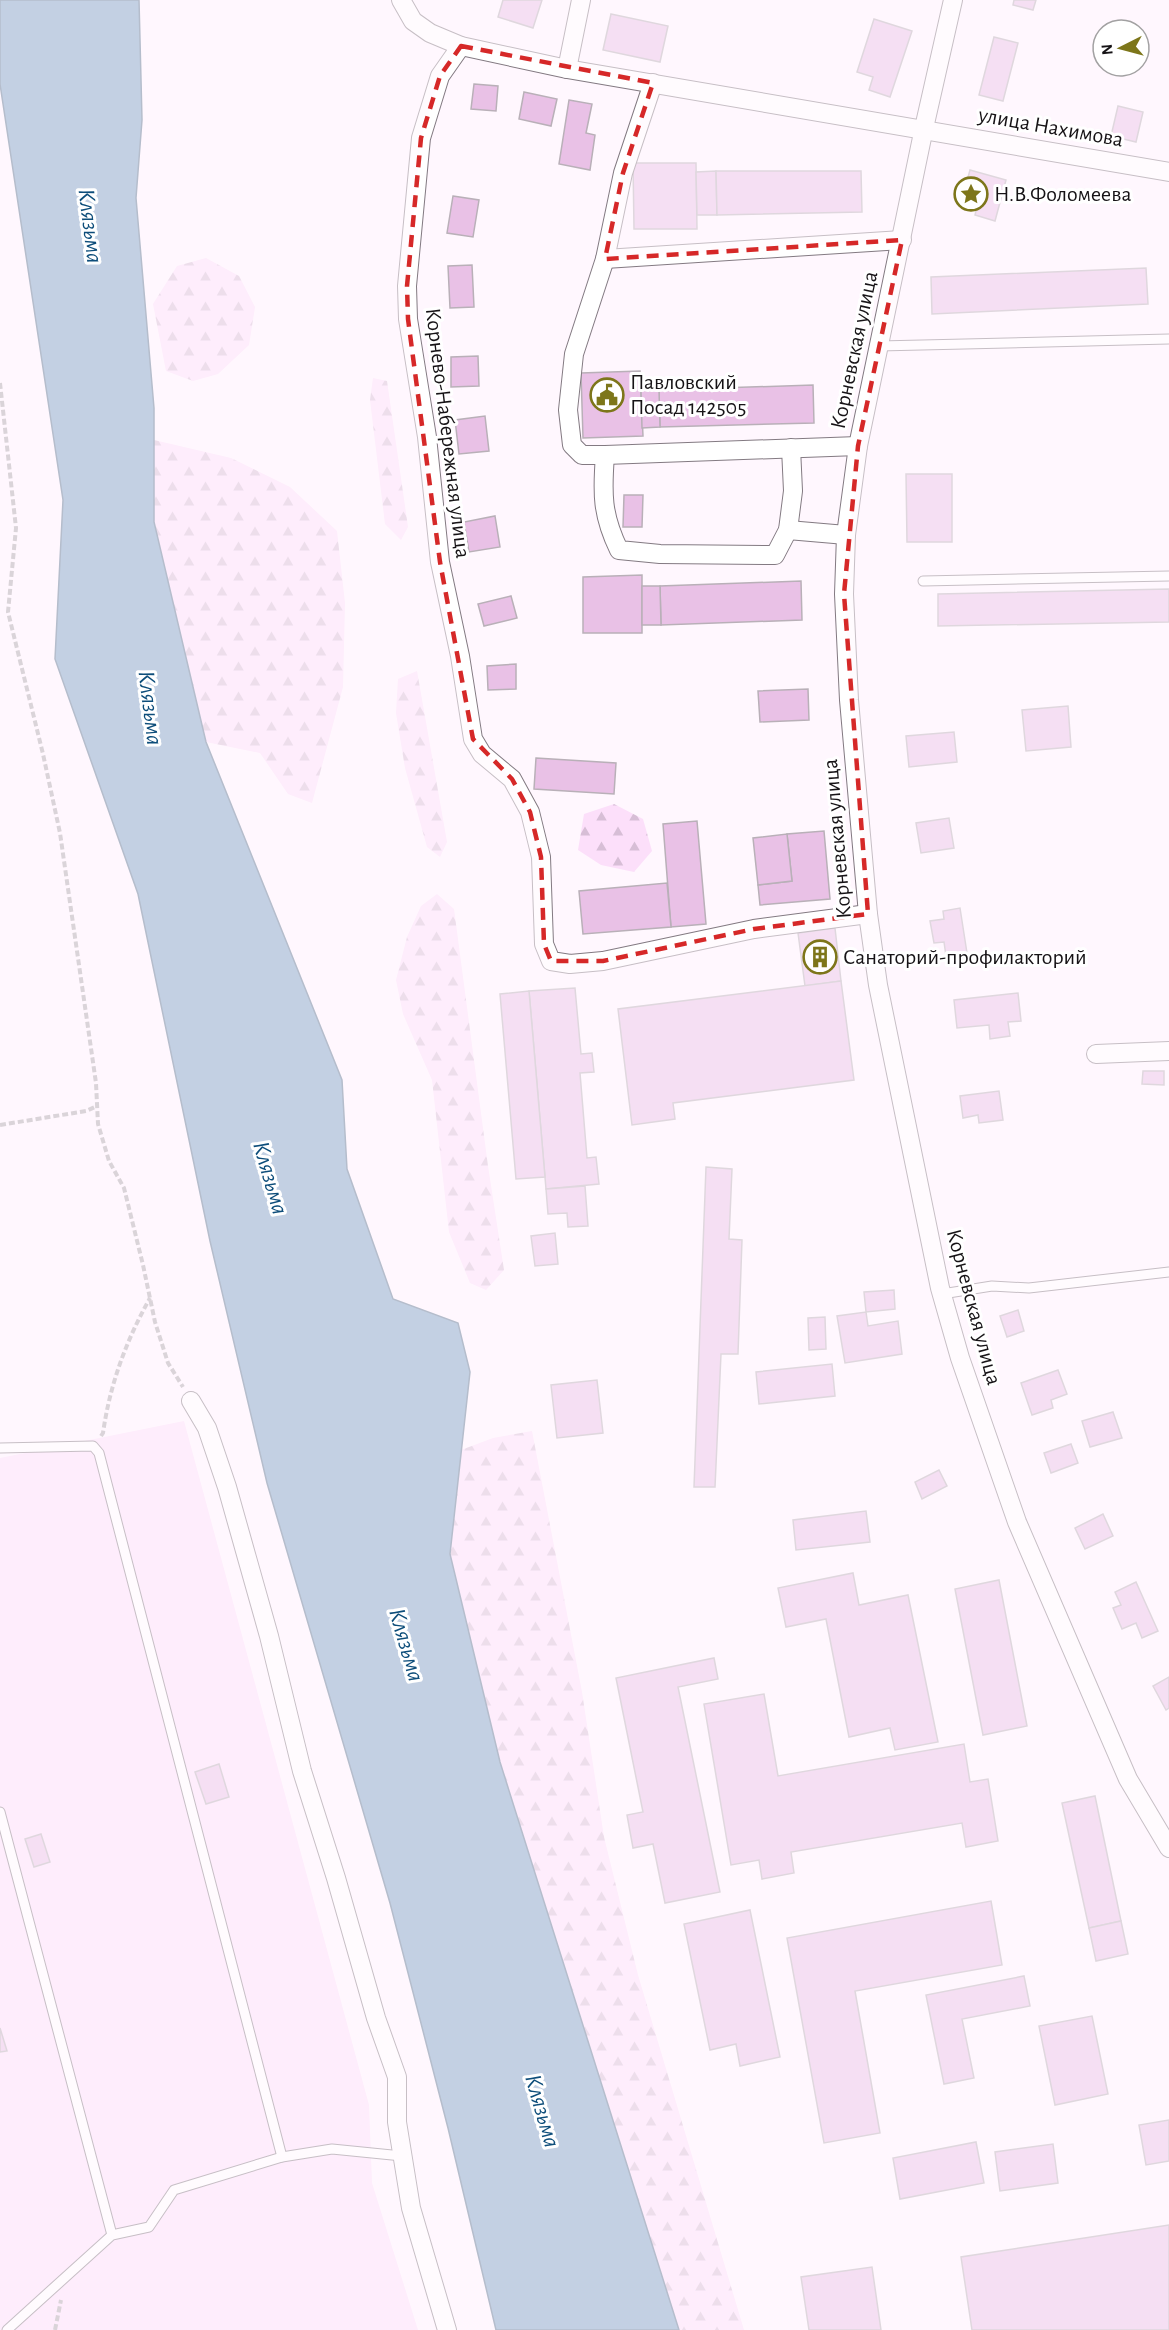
<svg xmlns="http://www.w3.org/2000/svg" width="1169" height="2330" font-family="'Alegreya Sans',sans-serif">
	<style>
		.forest { fill: url(#forest-firs) }
		.garden { fill: #fcdffa }
		.water { fill: #7aa1c4; stroke: #5c7690; stroke-width: 1.5 }
		.building { fill: #e9c1e6; stroke: #b9b0b8; stroke-width: 1.5 }
		.lines { fill: none; stroke-linecap: round; stroke-linejoin: round }
		.lane-casing { stroke: #837a82; stroke-width: 11 }
		.street-casing { stroke: #837a82; stroke-width: 20 }
		.path { stroke: #aea8ad; stroke-width: 4; stroke-dasharray: 6 3; stroke-linecap: butt }
		.lane { stroke: #fff; stroke-width: 9 }
		.street { stroke: #fff; stroke-width: 18 }
		.marked { fill: none; stroke: #d62828; stroke-width: 4.5; stroke-dasharray: 12 8; stroke-linejoin: round }
		.labels { text-anchor: middle; dominant-baseline: central; stroke-width: 6; stroke-linejoin: round; paint-order: stroke }
		.street-label { font-size: 22px; fill: #161316; stroke: #fff }
		.poi-label { font-size: 22px; fill: #161316; stroke: #fff; text-anchor: start }
		.water-label { font-size: 24px; font-style: italic; fill: #0d4d7a; stroke: #fff }
	</style>
	<defs>
		<pattern id="forest-firs" width="22" height="20" patternUnits="userSpaceOnUse" patternTransform="scale(1.5)"><rect width="22" height="20" fill="#fcdffa"/><path d="M5 1l3.5 6h-7zM16 11l3.5 6h-7z" fill="#d7bed6"/></pattern>
	</defs>
	<rect width="100%" height="100%" fill="#fff7fe"/>
	<g class="forest">
		<path d="M206 258 239 276 255 307 249 345 218 374 193 381 166 371 153 304 177 266Z"/>
		<path d="M373 378 387 381 408 527 401 540 385 524 370 400Z"/>
		<path d="M154 440 231 458 290 487 337 531 345 603 343 687 312 803 288 794 260 753 206 742 154 522Z"/>
		<path d="M417 671 447 842 440 857 427 847 405 768 396 713 398 679Z"/>
		<path d="M614 804 643 819 652 851 634 872 601 865 578 850 584 814Z"/>
		<path d="M437 894 454 909 488 1166 504 1270 486 1290 470 1283 449 1232 432 1080 403 1014 396 980 407 937 421 906Z"/>
		<path d="M532 1431 582 1692 604 1837 638 1975 744 2330H679L500 1762 450 1554 461 1450 493 1438Z"/>
	</g>
	<path class="garden" d="M184 1421 369 2105 372 2183 418 2330H0V1458Z"/>
	<path class="water" d="M0 0H139L142 120 136 198 154 408V522L206 742 342 1080 347 1169 393 1299 458 1323 470 1372 450 1554 500 1762 679 2330H496L448 2128 390 1903 267 1483 210 1241 138 894 55 659 63 500 0 84Z"/>
	<g class="building">
		<path d="M503 0H542L533 28 498 17Z"/>
		<path d="M1014 0H1036L1033 10 1013 5Z"/>
		<path d="M611 14 668 26 660 62 603 50Z"/>
		<path d="M874 19 912 31 890 97 869 90 873 77 857 72Z"/>
		<path d="M994 37 1018 43 1003 101 979 95Z"/>
		<path d="M474 84 498 86 496 111 471 109Z"/>
		<path d="M524 92 557 99 551 126 519 119Z"/>
		<path d="M569 100 592 104 586 133 595 135 590 170 559 164Z"/>
		<path d="M1118 106 1143 112 1136 142 1111 136Z"/>
		<path d="M633 163H696L697 229H634Z"/>
		<path d="M970 170 1006 180 995 221 975 215 978 203 962 199Z"/>
		<path d="M716 171 717 215H697L696 172Z"/>
		<path d="M716 171H861L862 212 717 215Z"/>
		<path d="M453 196 479 200 473 237 447 233Z"/>
		<path d="M472 265 474 307 450 308 448 266Z"/>
		<path d="M1146 268 1148 304 932 314 931 277Z"/>
		<path d="M478 356 479 386 451 387V357Z"/>
		<path d="M640 371 643 436 583 438 581 373Z"/>
		<path d="M813 385 814 423 660 427 659 390Z"/>
		<path d="M641 390H659L660 427 642 428Z"/>
		<path d="M485 416 489 451 459 454 455 420Z"/>
		<path d="M906 474H952V542H907Z"/>
		<path d="M624 495H643L642 527H623Z"/>
		<path d="M495 516 500 547 469 552 464 522Z"/>
		<path d="M642 575V633H583V577Z"/>
		<path d="M801 581 802 620 661 625 660 586Z"/>
		<path d="M642 586H660L661 625H642Z"/>
		<path d="M1169 589V622L938 626V594Z"/>
		<path d="M511 596 517 618 484 626 478 604Z"/>
		<path d="M516 664V689L488 690 487 666Z"/>
		<path d="M808 689 809 720 760 722 758 691Z"/>
		<path d="M1068 706 1071 747 1026 751 1022 710Z"/>
		<path d="M954 732 957 762 909 767 906 736Z"/>
		<path d="M536 758 616 763 614 794 534 789Z"/>
		<path d="M949 818 954 848 921 853 916 823Z"/>
		<path d="M697 821 706 924 671 927 663 824Z"/>
		<path d="M824 831 830 899 760 905 758 885 792 881 787 834Z"/>
		<path d="M787 834 792 881 758 885 753 838Z"/>
		<path d="M667 883 671 927 583 934 579 891Z"/>
		<path d="M960 908 967 953 946 956 944 942 934 943 930 921 944 919 943 911Z"/>
		<path d="M835 928 841 981 805 986 798 933Z"/>
		<path d="M841 981 854 1080 673 1103 675 1119 632 1125 618 1009Z"/>
		<path d="M575 988 581 1054 592 1053 594 1072 580 1073 587 1158 596 1157 599 1184 546 1189 529 991Z"/>
		<path d="M529 991 545 1177 516 1179 500 994Z"/>
		<path d="M1018 993 1021 1021 1008 1022 1010 1036 990 1039 989 1025 957 1028 954 1000Z"/>
		<path d="M1143 1071H1164V1085L1142 1084Z"/>
		<path d="M999 1091 1003 1120 979 1123 978 1115 963 1118 960 1096Z"/>
		<path d="M706 1167 732 1169 729 1239 742 1240 738 1354H721L715 1487H694Z"/>
		<path d="M585 1186 588 1226 568 1227 567 1213 548 1214 546 1189Z"/>
		<path d="M555 1233 558 1264 535 1266 531 1236Z"/>
		<path d="M894 1290 895 1309 866 1312 864 1292Z"/>
		<path d="M1018 1310 1024 1331 1007 1337 1000 1316Z"/>
		<path d="M866 1312 868 1326 898 1321 902 1354 845 1363 837 1316Z"/>
		<path d="M825 1317 826 1349 809 1350 808 1318Z"/>
		<path d="M832 1364 835 1396 759 1404 756 1372Z"/>
		<path d="M1058 1370 1067 1394 1051 1400 1053 1408 1032 1415 1021 1383Z"/>
		<path d="M597 1380 603 1433 557 1438 551 1385Z"/>
		<path d="M1113 1412 1122 1438 1090 1447 1082 1421Z"/>
		<path d="M1071 1444 1078 1463 1051 1473 1044 1453Z"/>
		<path d="M939 1470 947 1486 922 1499 915 1482Z"/>
		<path d="M866 1511 870 1542 796 1550 793 1520Z"/>
		<path d="M1103 1514 1113 1536 1085 1549 1075 1528Z"/>
		<path d="M853 1573 859 1605 908 1595 938 1742 895 1750 890 1728 849 1737 826 1619 786 1627 778 1588Z"/>
		<path d="M999 1580 1027 1726 983 1735 955 1589Z"/>
		<path d="M1136 1582 1158 1631 1142 1638 1136 1623 1122 1629 1113 1608 1121 1605 1115 1592Z"/>
		<path d="M714 1658 718 1679 678 1687 720 1892 665 1903 653 1844 633 1848 627 1815 643 1812 616 1678Z"/>
		<path d="M1169 1677V1708L1166 1710 1153 1686Z"/>
		<path d="M764 1694 778 1776 964 1744 970 1782 988 1779 998 1841 966 1847 962 1823 791 1852 794 1873 762 1879 759 1860 731 1865 704 1704Z"/>
		<path d="M219 1764 229 1797 206 1804 195 1772Z"/>
		<path d="M1095 1796 1121 1921 1089 1928 1062 1803Z"/>
		<path d="M41 1834 50 1862 34 1867 25 1839Z"/>
		<path d="M991 1901 1002 1965 855 1991 880 2133 824 2143 787 1938Z"/>
		<path d="M750 1910 780 2057 740 2066 736 2044 710 2050 684 1924Z"/>
		<path d="M1121 1921 1128 1954 1096 1961 1089 1928Z"/>
		<path d="M1024 1976 1030 2006 962 2019 974 2078 944 2084 926 1995Z"/>
		<path d="M1092 2016 1108 2094 1055 2105 1039 2026Z"/>
		<path d="M0 2028 7 2051 0 2052Z"/>
		<path d="M1169 2120V2161L1146 2165 1139 2125Z"/>
		<path d="M976 2142 984 2183 900 2199 893 2158Z"/>
		<path d="M1053 2144 1058 2183 1000 2191 995 2152Z"/>
		<path d="M1169 2225V2330H972L961 2257Z"/>
		<path d="M872 2267 881 2330H809L801 2277Z"/>
	</g>
	<g class="lines">
		<g class="lane-casing">
			<g id="lane">
				<path d="M879 346 1169 339"/>
				<path d="M923 581 1169 576"/>
				<path d="M942 1294 992 1286 1029 1288 1169 1272"/>
				<path d="M0 1448 93 1446 99 1453 282 2157"/>
				<path d="M0 1812 112 2235"/>
				<path d="M7 2330 112 2235 149 2227 174 2190 282 2157 332 2149 402 2156"/>
			</g>
		</g>
		<g class="street-casing">
			<g id="street">
				<path d="M401 0 413 21 430 33 461 46 567 69 1169 172"/>
				<path d="M953 0 924 128 858 446 846 535 844 594 849 700 868 914 878 985 940 1288 960 1358 1017 1522 1128 1779 1169 1848"/>
				<path d="M461 46 440 76 421 138 407 286 408 319 427 437 440 562 460 656 473 739 482 754 512 779 530 812 541 857 544 944 551 961 570 964 603 961 754 929 868 914"/>
				<path d="M567 69 581 0"/>
				<path d="M653 83 623 173 605 259 574 354 568 410 572 445 582 455H605L858 446"/>
				<path d="M605 259 902 240"/>
				<path d="M605 455C602 494 602 515 619 550L660 554 775 555 788 530 793 491 791 448"/>
				<path d="M788 530 846 535"/>
				<path d="M1096 1054 1169 1051"/>
				<path d="M191 1401 207 1428 227 1487 269 1636 302 1771 336 1878 376 2018 397 2077V2122L411 2208 447 2330"/>
			</g>
		</g>
		<g class="path">
			<path d="M0 383 16 528 8 612 43 754 60 833 96 1083 98 1124 109 1161 124 1188 143 1265 155 1322 168 1363 183 1387"/>
			<path d="M0 1125 86 1111 97 1106"/>
			<path d="M101 1436 103 1433C110 1384 126 1341 150 1298"/>
			<path d="M55 2330 61 2300"/>
		</g>
		<use href="#lane" class="lane"/>
		<use href="#street" class="street"/>
	</g>
	<path d="M0 0H1169V2330H0ZM461 46 653 83 623 173 605 259 902 240 858 446 844 594 868 914 754 929 603 961H551L544 944 541 857 530 812 512 779 473 739 440 562 408 319 407 286 421 138 440 76Z" fill="#fff7fe" fill-opacity=".55" fill-rule="evenodd"/>
	<path class="marked" d="M461 46 653 83 623 173 605 259 902 240 858 446 844 594 868 914 754 929 603 961H551L544 944 541 857 530 812 512 779 473 739 440 562 408 319 407 286 421 138 440 76Z"/>
	<defs>
		<g id="sight-ring" transform="scale(1.725)"><circle r="9.5" fill="#fff" stroke="#7d761a" stroke-width="1.5"/><path d="M0-6L1.8-2.2L6-1.7L2.9 1.2L3.7 5.4L0 3.3L-3.7 5.4L-2.9 1.2L-6-1.7L-1.8-2.2Z" fill="#7d761a"/></g>
		<g id="civic-ring" transform="scale(1.725)"><circle r="9.5" fill="#fff" stroke="#7d761a" stroke-width="1.5"/><path d="M-.6-6.5H3V-4.5H.6V-3L4-1V1h2V6H-6V1h2V-1L-.6-3ZM-1.2 2.5V6h2.4V2.5Z" fill="#7d761a"/></g>
		<g id="building-ring" transform="scale(1.725)"><circle r="9.5" fill="#fff" stroke="#7d761a" stroke-width="1.5"/><path d="M-4-6H4V6H1V3H-1V6H-4ZM-2.5-4.3h1.7v1.8h-1.7ZM.8-4.3h1.7v1.8H.8ZM-2.5-1h1.7V.8h-1.7ZM.8-1h1.7V.8H.8Z" fill="#7d761a"/></g>
	</defs>
	<g fill-rule="evenodd">
		<use href="#sight-ring" x="971" y="194"/>
		<use href="#civic-ring" x="607" y="395"/>
		<use href="#building-ring" x="820" y="957"/>
	</g>
	<g class="labels">
		<g class="street-label">
			<text transform="translate(1051 127) rotate(10)">улица Нахимова</text>
			<text transform="translate(854 350) rotate(-78)">Корневская улица</text>
			<text transform="translate(448 433) rotate(83)">Корнево-Набережная улица</text>
			<text transform="translate(837 839) rotate(-95)">Корневская улица</text>
			<text transform="translate(974 1307) rotate(75)">Корневская улица</text>
		</g>
		<g class="poi-label">
			<text x="994" y="194">Н.В.Фоломеева</text>
			<text x="630" y="382">Павловский<tspan x="630" dy="25">Посад 142505</tspan></text>
			<text x="843" y="957">Санаторий-профилакторий</text>
		</g>
		<g class="water-label">
			<text transform="translate(90 226) rotate(83)">Клязьма</text>
			<text transform="translate(150 708) rotate(83)">Клязьма</text>
			<text transform="translate(270 1178) rotate(74)">Клязьма</text>
			<text transform="translate(406 1645) rotate(74)">Клязьма</text>
			<text transform="translate(542 2111) rotate(74)">Клязьма</text>
		</g>
	</g>
	<g transform="translate(1121 48) rotate(264)"><circle r="28" fill="#ffffff" stroke="#a2a1a2" stroke-width="1.5"/>
	<path d="M0-4.5L10 22L0 15L-10 22Z" fill="#7d761a"/>
	<text y="-9" font-size="16" font-weight="bold" text-anchor="middle" fill="#161316">N</text>
	</g>
</svg>
